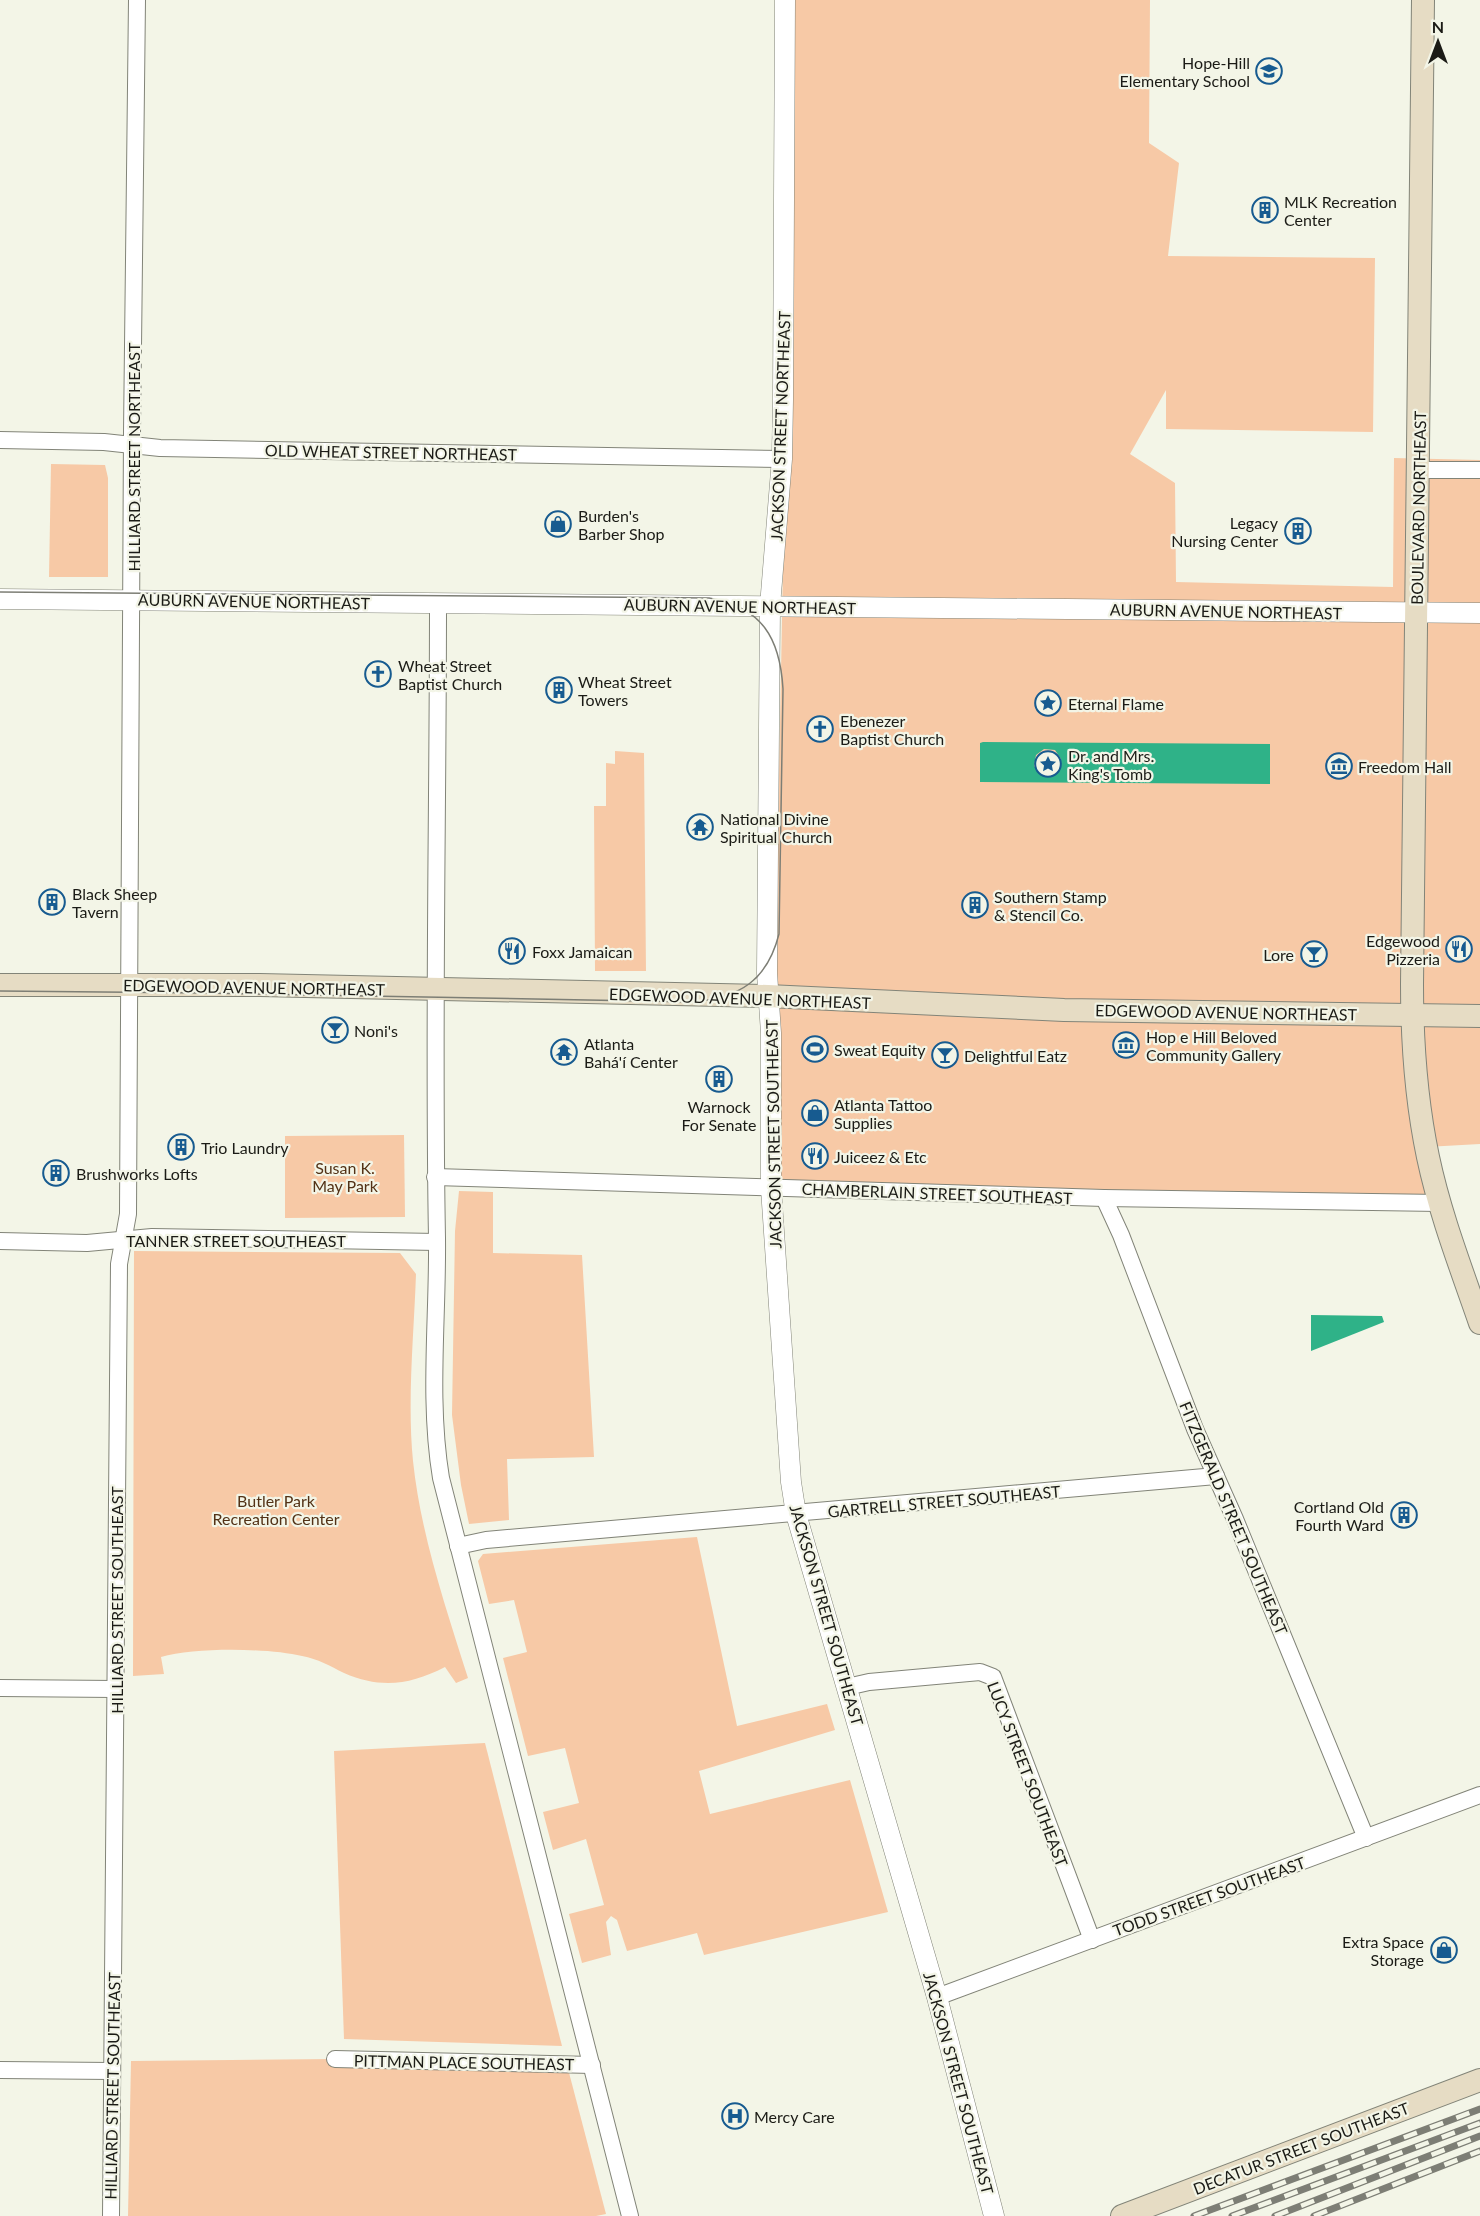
<svg xmlns="http://www.w3.org/2000/svg" width="1480" height="2216" font-family="Lato,sans-serif">
	<style>
		.green { fill: #f7c9a6 }
		.water { fill: #2fb288; fill-rule: evenodd }
		.lines { fill: none; stroke-linecap: round; stroke-linejoin: round }
		.minor-casing { stroke: #828478; stroke-width: 18 }
		.tertiary-casing { stroke: #828478; stroke-width: 21 }
		.secondary-casing { stroke: #828478; stroke-width: 24 }
		.minor { stroke: #fff; stroke-width: 16 }
		.tertiary { stroke: #fff; stroke-width: 20 }
		.secondary { stroke: #e6dcc4; stroke-width: 22 }
		.tram { stroke: #7d7e75; stroke-width: 1.5 }
		.rail-casing { stroke: #7d7e75; stroke-width: 7 }
		.rail { stroke: #f3f5e7; stroke-width: 4.5; stroke-dasharray: 14; stroke-linecap: butt }
		.labels { text-anchor: middle; dominant-baseline: central; stroke-width: 4.5; stroke-linejoin: round; paint-order: stroke }
		.poi-label { font-size: 16px; fill: #1b1b16; stroke: #f3f5e7; text-anchor: start }
		.street-label { font-size: 16px; fill: #1b1b16; stroke: #f3f5e7 }
		.park-label { font-size: 16px; fill: #533216; stroke: #f3f5e7 }
	</style>
	<rect width="100%" height="100%" fill="#f3f5e7"/>
	<g class="green">
		<path d="M794 0H1150L1149 143 1179 163 1168 256 1375 258 1373 432 1166 429V390L1130 454 1175 483 1176 582 1393 587 1394 458 1480 460V1144L1426 1147 1440 1203 771 1188Z"/>
		<path d="M51 464 105 465 108 478V577H49Z"/>
		<path d="M615 751 644 753 646 971H595L594 806H606V763L615 764Z"/>
		<path d="M404 1135 405 1217 285 1218V1136Z"/>
		<path d="M459 1191 493 1192V1253L582 1255 594 1457 507 1459 509 1520 469 1524 461 1485 452 1415 455 1231Z"/>
		<path d="M134 1251 400 1253 416 1274C414 1334 407 1401 413 1461 421 1536 446 1608 468 1678L456 1683 445 1667C410 1685 381 1689 344 1673 330 1666 318 1659 302 1656 268 1648 195 1647 161 1657L164 1674 133 1676Z"/>
		<path d="M697 1537 737 1726 827 1704 835 1730 699 1771 710 1814 850 1780 888 1912 704 1955 697 1933 627 1951 617 1920 611 1916 606 1922 611 1955 582 1963 569 1914 604 1905 586 1839 553 1850 543 1812 579 1803 565 1748 528 1756 503 1658 527 1652 514 1600 489 1604 478 1561 483 1554Z"/>
		<path d="M485 1743 562 2046 344 2039 334 1751Z"/>
		<path d="M335 2059 567 2065 606 2214 596 2216H128L131 2061Z"/>
	</g>
	<g class="water">
		<path d="M983 742 1270 744V784L980 782V743ZM1044 749 1055 750 1061 759 1060 769 1052 776 1041 775 1034 766 1036 755Z"/>
		<path d="M1311 1315 1382 1316 1384 1322 1311 1351Z"/>
	</g>
	<g class="lines">
		<g class="minor-casing">
			<g id="minor">
				<path d="M0 440 104 442 160 448 782 459"/>
				<path d="M1418 470H1480"/>
				<path d="M438 603C438 815 433 1027 437 1238 438 1318 428 1400 441 1478L630 2216"/>
				<path d="M435 1177 1104 1198 1440 1203"/>
				<path d="M1104 1198 1121 1235 1195 1429 1235 1519 1366 1838"/>
				<path d="M0 1241 87 1243 152 1237 437 1242"/>
				<path d="M458 1546 486 1540 1216 1476"/>
				<path d="M847 1687 869 1682 980 1672 993 1677 1092 1940"/>
				<path d="M0 1688 115 1689"/>
				<path d="M937 1997 1480 1795"/>
				<path d="M335 2059 592 2065"/>
				<path d="M0 2070 112 2071"/>
				<path d="M111 2216 119 1264 128 1214 132 433 137 0"/>
			</g>
		</g>
		<g class="tertiary-casing">
			<g id="tertiary">
				<path d="M785 0 783 400 782 459 770 606 767 973 771 1033V1188L791 1482 796 1514 937 1997 994 2216"/>
				<path d="M0 599 1480 613"/>
			</g>
		</g>
		<g class="secondary-casing">
			<g id="secondary">
				<path d="M1423 0 1412 984C1412 1042 1416 1100 1428 1157 1440 1214 1461 1268 1480 1323"/>
				<path d="M0 985H260L768 996 1064 1010 1480 1016"/>
				<path d="M1122 2216 1480 2080"/>
			</g>
		</g>
		<use href="#minor" class="minor"/>
		<use href="#tertiary" class="tertiary"/>
		<use href="#secondary" class="secondary"/>
		<path class="tram" d="M0 592 709 598C762 607 780 638 783 689L779 934C767 981 740 997 694 1002L205 993 0 991"/>
		<g class="rail-casing">
			<g id="rail">
				<path d="M1194 2216 1480 2109"/>
				<path d="M1232 2216 1480 2123"/>
				<path d="M1275 2216 1480 2136"/>
				<path d="M1314 2216 1480 2151"/>
			</g>
		</g>
		<use href="#rail" class="rail"/>
	</g>
	<defs>
		<g id="school-ring" transform="scale(1.35)"><circle r="9.5" fill="#f3f5e7" stroke="#175b90" stroke-width="1.5"/><path d="M0-5L7-2L0 1L-7-2ZM-4 1L0 2.5L4 1V4Q0 6-4 4Z" fill="#175b90"/></g>
		<g id="building-ring" transform="scale(1.35)"><circle r="9.5" fill="#f3f5e7" stroke="#175b90" stroke-width="1.5"/><path d="M-4-6H4V6H1V3H-1V6H-4ZM-2.5-4.3h1.7v1.8h-1.7ZM.8-4.3h1.7v1.8H.8ZM-2.5-1h1.7V.8h-1.7ZM.8-1h1.7V.8H.8Z" fill="#175b90"/></g>
		<g id="shop-ring" transform="scale(1.35)"><circle r="9.5" fill="#f3f5e7" stroke="#175b90" stroke-width="1.5"/><path d="M-5-2.5h2.3a2.7 3.5 0 0 1 5.4 0H5L5.5 6h-11ZM-1.5-2.5h3a1.5 2.3 0 0 0-3 0Z" fill="#175b90"/></g>
		<g id="church-ring" transform="scale(1.35)"><circle r="9.5" fill="#f3f5e7" stroke="#175b90" stroke-width="1.5"/><path d="M-1.2-6h2.4v3.5h3.3v2.4h-3.3V6h-2.4V-.1h-3.3v-2.4h3.3Z" fill="#175b90"/></g>
		<g id="sight-ring" transform="scale(1.35)"><circle r="9.5" fill="#f3f5e7" stroke="#175b90" stroke-width="1.5"/><path d="M0-6L1.8-2.2L6-1.7L2.9 1.2L3.7 5.4L0 3.3L-3.7 5.4L-2.9 1.2L-6-1.7L-1.8-2.2Z" fill="#175b90"/></g>
		<g id="museum-ring" transform="scale(1.35)"><circle r="9.5" fill="#f3f5e7" stroke="#175b90" stroke-width="1.5"/><path d="M0-6L6-3V-2H-6V-3ZM-5-1h2V3h-2ZM-1-1h2V3h-2ZM3-1h2V3H3ZM-6 4H6V6H-6Z" fill="#175b90"/></g>
		<g id="temple-ring" transform="scale(1.35)"><circle r="9.5" fill="#f3f5e7" stroke="#175b90" stroke-width="1.5"/><path d="M0-6L5-2H3V0L6.5 2.5H4V6H1.5V3h-3V6H-4V2.5H-6.5L-3 0V-2H-5Z" fill="#175b90"/></g>
		<g id="restaurant-ring" transform="scale(1.35)"><circle r="9.5" fill="#f3f5e7" stroke="#175b90" stroke-width="1.5"/><path d="M-5-6h1v4h1v-4h1v4h1v-4h1v5L-1.5 .5V6h-2V.5L-5-1ZM5-6V6H3V1.5H1.5Q1.5-4 5-6Z" fill="#175b90"/></g>
		<g id="bar-ring" transform="scale(1.35)"><circle r="9.5" fill="#f3f5e7" stroke="#175b90" stroke-width="1.5"/><path d="M-6-5H6L.8 .8V4.5H3.5V6h-7V4.5H-.8V.8Z" fill="#175b90"/></g>
		<g id="stadium-ring" transform="scale(1.35)"><circle r="9.5" fill="#f3f5e7" stroke="#175b90" stroke-width="1.5"/><path d="M0-5a6.5 5 0 1 0 0 10a6.5 5 0 1 0 0-10ZM-3.5-1.8h7v3.6h-7Z" fill="#175b90"/></g>
		<g id="hospital-ring" transform="scale(1.35)"><circle r="9.5" fill="#f3f5e7" stroke="#175b90" stroke-width="1.5"/><path d="M-5-5h3v3.5h4V-5h3V5h-3V1.5h-4V5h-3Z" fill="#175b90"/></g>
	</defs>
	<g fill-rule="evenodd">
		<use href="#school-ring" x="1269" y="71"/>
		<use href="#building-ring" x="1265" y="210"/>
		<use href="#shop-ring" x="558" y="524"/>
		<use href="#building-ring" x="1298" y="531"/>
		<use href="#church-ring" x="378" y="674"/>
		<use href="#building-ring" x="559" y="690"/>
		<use href="#sight-ring" x="1048" y="703"/>
		<use href="#church-ring" x="820" y="729"/>
		<use href="#sight-ring" x="1048" y="764"/>
		<use href="#museum-ring" x="1339" y="766"/>
		<use href="#temple-ring" x="700" y="827"/>
		<use href="#building-ring" x="52" y="902"/>
		<use href="#building-ring" x="975" y="905"/>
		<use href="#restaurant-ring" x="1459" y="949"/>
		<use href="#restaurant-ring" x="512" y="951"/>
		<use href="#bar-ring" x="1314" y="954"/>
		<use href="#bar-ring" x="335" y="1030"/>
		<use href="#museum-ring" x="1126" y="1045"/>
		<use href="#stadium-ring" x="815" y="1049"/>
		<use href="#temple-ring" x="564" y="1052"/>
		<use href="#bar-ring" x="945" y="1055"/>
		<use href="#building-ring" x="719" y="1079"/>
		<use href="#shop-ring" x="815" y="1113"/>
		<use href="#building-ring" x="181" y="1147"/>
		<use href="#restaurant-ring" x="815" y="1156"/>
		<use href="#building-ring" x="56" y="1173"/>
		<use href="#building-ring" x="1404" y="1515"/>
		<use href="#shop-ring" x="1444" y="1950"/>
		<use href="#hospital-ring" x="735" y="2116"/>
	</g>
	<g class="labels">
		<g class="poi-label">
			<text x="1250" y="62" text-anchor="end">Hope-Hill<tspan x="1250" dy="18">Elementary School</tspan></text>
			<text x="1284" y="201">MLK Recreation<tspan x="1284" dy="18">Center</tspan></text>
			<text x="578" y="515">Burden's<tspan x="578" dy="18">Barber Shop</tspan></text>
			<text x="1278" y="522" text-anchor="end">Legacy<tspan x="1278" dy="18">Nursing Center</tspan></text>
			<text x="398" y="665">Wheat Street<tspan x="398" dy="18">Baptist Church</tspan></text>
			<text x="578" y="681">Wheat Street<tspan x="578" dy="18">Towers</tspan></text>
			<text x="1068" y="703">Eternal Flame</text>
			<text x="840" y="720">Ebenezer<tspan x="840" dy="18">Baptist Church</tspan></text>
			<text x="1068" y="755">Dr. and Mrs.<tspan x="1068" dy="18">King's Tomb</tspan></text>
			<text x="1358" y="766">Freedom Hall</text>
			<text x="720" y="818">National Divine<tspan x="720" dy="18">Spiritual Church</tspan></text>
			<text x="72" y="893">Black Sheep<tspan x="72" dy="18">Tavern</tspan></text>
			<text x="994" y="896">Southern Stamp<tspan x="994" dy="18">&amp; Stencil Co.</tspan></text>
			<text x="1440" y="940" text-anchor="end">Edgewood<tspan x="1440" dy="18">Pizzeria</tspan></text>
			<text x="532" y="951">Foxx Jamaican</text>
			<text x="1294" y="954" text-anchor="end">Lore</text>
			<text x="354" y="1030">Noni's</text>
			<text x="1146" y="1036">Hop e Hill Beloved<tspan x="1146" dy="18">Community Gallery</tspan></text>
			<text x="584" y="1043">Atlanta<tspan x="584" dy="18">Bahá'í Center</tspan></text>
			<text x="834" y="1049">Sweat Equity</text>
			<text x="964" y="1055">Delightful Eatz</text>
			<text x="834" y="1104">Atlanta Tattoo<tspan x="834" dy="18">Supplies</tspan></text>
			<text x="719" y="1106" text-anchor="middle">Warnock<tspan x="719" dy="18">For Senate</tspan></text>
			<text x="201" y="1147">Trio Laundry</text>
			<text x="834" y="1156">Juiceez &amp; Etc</text>
			<text x="76" y="1173">Brushworks Lofts</text>
			<text x="1384" y="1506" text-anchor="end">Cortland Old<tspan x="1384" dy="18">Fourth Ward</tspan></text>
			<text x="1424" y="1941" text-anchor="end">Extra Space<tspan x="1424" dy="18">Storage</tspan></text>
			<text x="754" y="2116">Mercy Care</text>
		</g>
		<g class="street-label">
			<text transform="translate(780 426) rotate(-88)">JACKSON STREET NORTHEAST</text>
			<text transform="translate(391 452) rotate(1)">OLD WHEAT STREET NORTHEAST</text>
			<text transform="translate(133 457) rotate(-90)">HILLIARD STREET NORTHEAST</text>
			<text transform="translate(1418 508) rotate(-89)">BOULEVARD NORTHEAST</text>
			<text transform="translate(254 601) rotate(1)">AUBURN AVENUE NORTHEAST</text>
			<text transform="translate(740 606) rotate(1)">AUBURN AVENUE NORTHEAST</text>
			<text transform="translate(1226 611) rotate(1)">AUBURN AVENUE NORTHEAST</text>
			<text transform="translate(254 987) rotate(1)">EDGEWOOD AVENUE NORTHEAST</text>
			<text transform="translate(740 998) rotate(2)">EDGEWOOD AVENUE NORTHEAST</text>
			<text transform="translate(1226 1012) rotate(1)">EDGEWOOD AVENUE NORTHEAST</text>
			<text transform="translate(773 1134) rotate(-91)">JACKSON STREET SOUTHEAST</text>
			<text transform="translate(937 1193) rotate(2)">CHAMBERLAIN STREET SOUTHEAST</text>
			<text x="236" y="1240">TANNER STREET SOUTHEAST</text>
			<text transform="translate(944 1501) rotate(-5)">GARTRELL STREET SOUTHEAST</text>
			<text transform="translate(1234 1518) rotate(67)">FITZGERALD STREET SOUTHEAST</text>
			<text transform="translate(116 1600) rotate(-90)">HILLIARD STREET SOUTHEAST</text>
			<text transform="translate(827 1615) rotate(74)">JACKSON STREET SOUTHEAST</text>
			<text transform="translate(1028 1774) rotate(69)">LUCY STREET SOUTHEAST</text>
			<text transform="translate(1209 1896) rotate(-20)">TODD STREET SOUTHEAST</text>
			<text transform="translate(464 2062) rotate(1)">PITTMAN PLACE SOUTHEAST</text>
			<text transform="translate(959 2083) rotate(75)">JACKSON STREET SOUTHEAST</text>
			<text transform="translate(112 2086) rotate(-89)">HILLIARD STREET SOUTHEAST</text>
			<text transform="translate(1301 2148) rotate(-21)">DECATUR STREET SOUTHEAST</text>
		</g>
		<g class="park-label">
			<text x="345" y="1167">Susan K.<tspan x="345" dy="18">May Park</tspan></text>
			<text x="276" y="1500">Butler Park<tspan x="276" dy="18">Recreation Center</tspan></text>
		</g>
	</g>
	<g transform="translate(1438 42)" stroke="#f3f5e7" stroke-width="4.5" paint-order="stroke">
	<path d="M0-4.5L10 22L0 15L-10 22Z" fill="#1b1b16"/>
	<text y="-9" font-size="16" font-weight="bold" text-anchor="middle" fill="#1b1b16">N</text>
	</g>
</svg>
